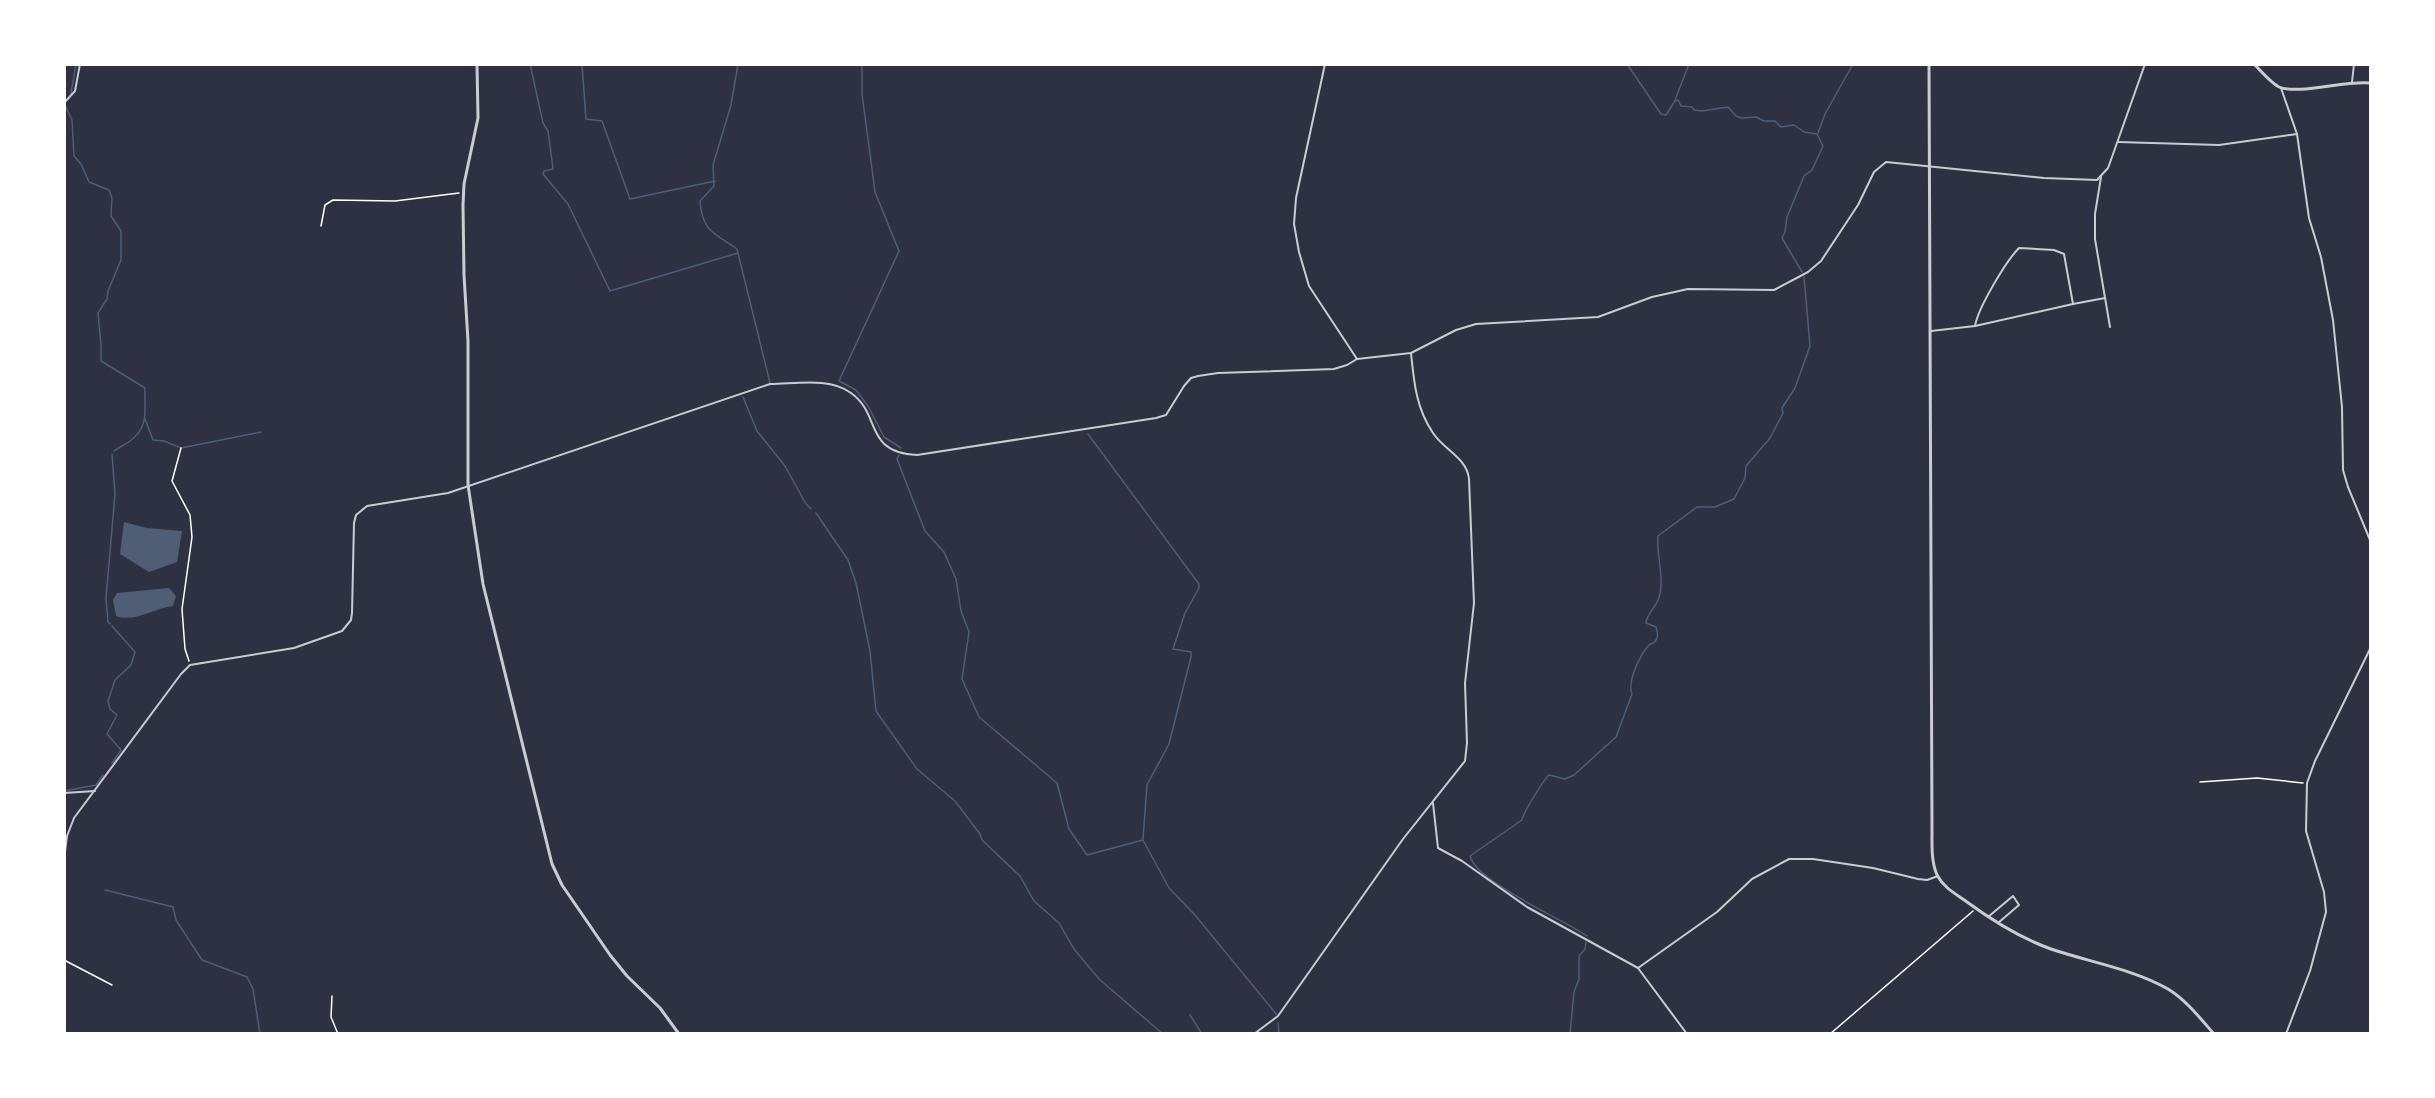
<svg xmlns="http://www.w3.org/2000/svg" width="2435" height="1098" font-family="'Nunito Sans',sans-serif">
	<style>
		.water { fill: #4f5d75 }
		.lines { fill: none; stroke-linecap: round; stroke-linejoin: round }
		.stream { stroke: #4f5d75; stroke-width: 1.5 }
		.path { stroke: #fff; stroke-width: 1.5 }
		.minor { stroke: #caccd0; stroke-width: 2 }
		.tertiary { stroke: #caccd0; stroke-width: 3 }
	</style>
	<rect width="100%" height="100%" fill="#2d3142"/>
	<g class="water">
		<path d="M124 522 147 528 182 531 177 562 149 572 120 554Z"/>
		<path d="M169 588 176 596 173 606C154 608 135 623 116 616L113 600 117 593Z"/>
	</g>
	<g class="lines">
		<g class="stream">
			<path d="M530 64 543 123 548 131 553 169 544 171 543 174 568 204 610 291 738 253"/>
			<path d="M582 64 586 119 602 121 630 199 715 181"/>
			<path d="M738 64 731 105 713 165 714 186 700 201C702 231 714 233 737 249L770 383"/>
			<path d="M862 64V94L875 192 899 251 839 381 856 390 868 406 884 437 901 448"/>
			<path d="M1627 64 1661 114 1666 115 1675 101 1678 100 1681 106 1692 107 1694 110 1702 111 1728 107 1736 116 1742 118 1756 117 1764 121H1775L1781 127 1794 125 1804 132 1817 134 1823 146 1812 170 1804 176 1787 217 1785 232 1782 238 1802 272"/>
			<path d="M71 93 76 64"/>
			<path d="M1675 100 1689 64"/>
			<path d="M66 107 72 120 74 156 81 164 89 182 109 190 112 198 111 216 121 231V260L108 291 107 299 98 313 101 345V361L145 388C144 410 150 426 130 441 125 445 119 447 114 451"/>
			<path d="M1818 133 1825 114 1853 64"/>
			<path d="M743 397 757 431 785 466 806 504 811 509"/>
			<path d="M145 419 153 440 164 441 181 448 261 432"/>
			<path d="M1088 434 1199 584V588L1185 613 1173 649 1191 652V657L1169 744 1147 785 1143 839"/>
			<path d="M899 455 897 459 925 531 944 552 956 579 961 611 969 632 962 679 979 717 1057 783 1069 829 1087 855 1143 840 1169 888 1195 915 1277 1015"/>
			<path d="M816 513 848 560 856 583 870 651 876 711 917 769 955 801 980 834 982 840 1020 876 1034 901 1059 923 1074 949 1099 979 1163 1034"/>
			<path d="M110 624 108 622 106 598 115 494 112 454"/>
			<path d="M112 763 121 750 107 734 117 715 110 709 108 701 115 680 131 665 135 652 112 626"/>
			<path d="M64 791 96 785 103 775"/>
			<path d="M105 890 173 907 176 920 202 960 247 977 253 989 260 1034"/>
			<path d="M1587 936C1565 920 1476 882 1470 856L1522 820C1522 815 1544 779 1549 775L1565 779 1574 775 1616 737 1632 694C1627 681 1640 656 1648 646 1652 642 1653 645 1656 640 1659 636 1657 631 1656 627L1646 623C1647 613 1656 607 1659 598 1665 578 1656 554 1658 536L1697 507H1715L1734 499 1745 478 1746 466 1770 438 1783 413 1782 408 1795 388 1810 346 1804 277"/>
			<path d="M1190 1015 1202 1034"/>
			<path d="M1278 1023 1279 1034"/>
			<path d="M1570 1034 1574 992 1579 979V956L1585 949 1586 942"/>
		</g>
		<g class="path">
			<path d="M321 226 325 205 333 200 395 201 459 193"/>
			<path d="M181 448 172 481 190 515 192 537 182 609 185 649 189 661"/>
			<path d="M2200 782 2257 778 2303 783"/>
			<path d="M64 960 112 985"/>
			<path d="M332 996 331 1017 338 1034"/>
			<path d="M1830 1034 1973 911"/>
		</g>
		<g class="minor">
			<path d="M1325 64 1296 198 1294 224 1299 252 1309 286 1357 359"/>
			<path d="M2352 82 2354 64"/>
			<path d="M2281 88 2297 134 2309 218 2321 257 2333 320 2342 407 2343 470 2348 487 2370 540"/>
			<path d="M64 103 75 91 80 64"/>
			<path d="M2118 142 2219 145 2297 134"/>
			<path d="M2101 177 2095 214V239L2110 327"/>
			<path d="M1975 326 2073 304"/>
			<path d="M1931 331 1975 326C1978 308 2006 261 2019 248L2054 250 2064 254 2073 304 2105 298"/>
			<path d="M1357 359 1411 353 1456 330 1476 324 1598 317 1652 297 1688 289 1774 290 1808 272 1821 261 1858 205 1874 172 1886 162 2044 178 2097 180 2108 168 2112 157 2145 64"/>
			<path d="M64 793 95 791"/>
			<path d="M1433 803 1438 848 1462 861 1527 907 1638 968 1687 1034"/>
			<path d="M64 859 67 836 74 818 181 674 190 665 294 648 342 631 351 620 352 613 354 523 356 515 367 506 448 493 770 384C795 384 830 377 851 393 882 415 863 452 917 455L1156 418 1166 415 1184 386 1191 378 1198 376 1218 373 1334 369 1347 365 1357 359"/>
			<path d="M1988 917 2013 896 2019 905 1998 923"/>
			<path d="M1638 968 1717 912 1752 879 1789 859H1813L1873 868 1918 879 1927 880 1938 876"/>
			<path d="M1254 1034 1278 1016 1403 839 1465 761 1467 743 1465 683 1474 603 1469 479C1467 458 1444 450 1433 433 1416 408 1414 382 1411 353"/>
			<path d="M2286 1034 2310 971 2326 912 2324 892 2306 831 2307 783 2315 761 2370 649"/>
		</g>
		<g class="tertiary">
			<path d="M477 64 478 118 464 184 463 205 464 275 468 341V485L483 584 552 864 562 885 610 955 627 976 660 1008 679 1034"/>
			<path d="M1929 64 1932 830C1932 845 1931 861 1937 875 1944 888 1956 894 1967 902 1993 921 2020 938 2051 949 2089 962 2133 969 2168 989 2186 1000 2200 1018 2214 1034"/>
			<path d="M2254 64C2262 72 2270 82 2279 87 2297 95 2347 80 2370 83"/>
		</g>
	</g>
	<rect width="2435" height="1098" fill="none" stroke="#ffffff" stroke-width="132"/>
</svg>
